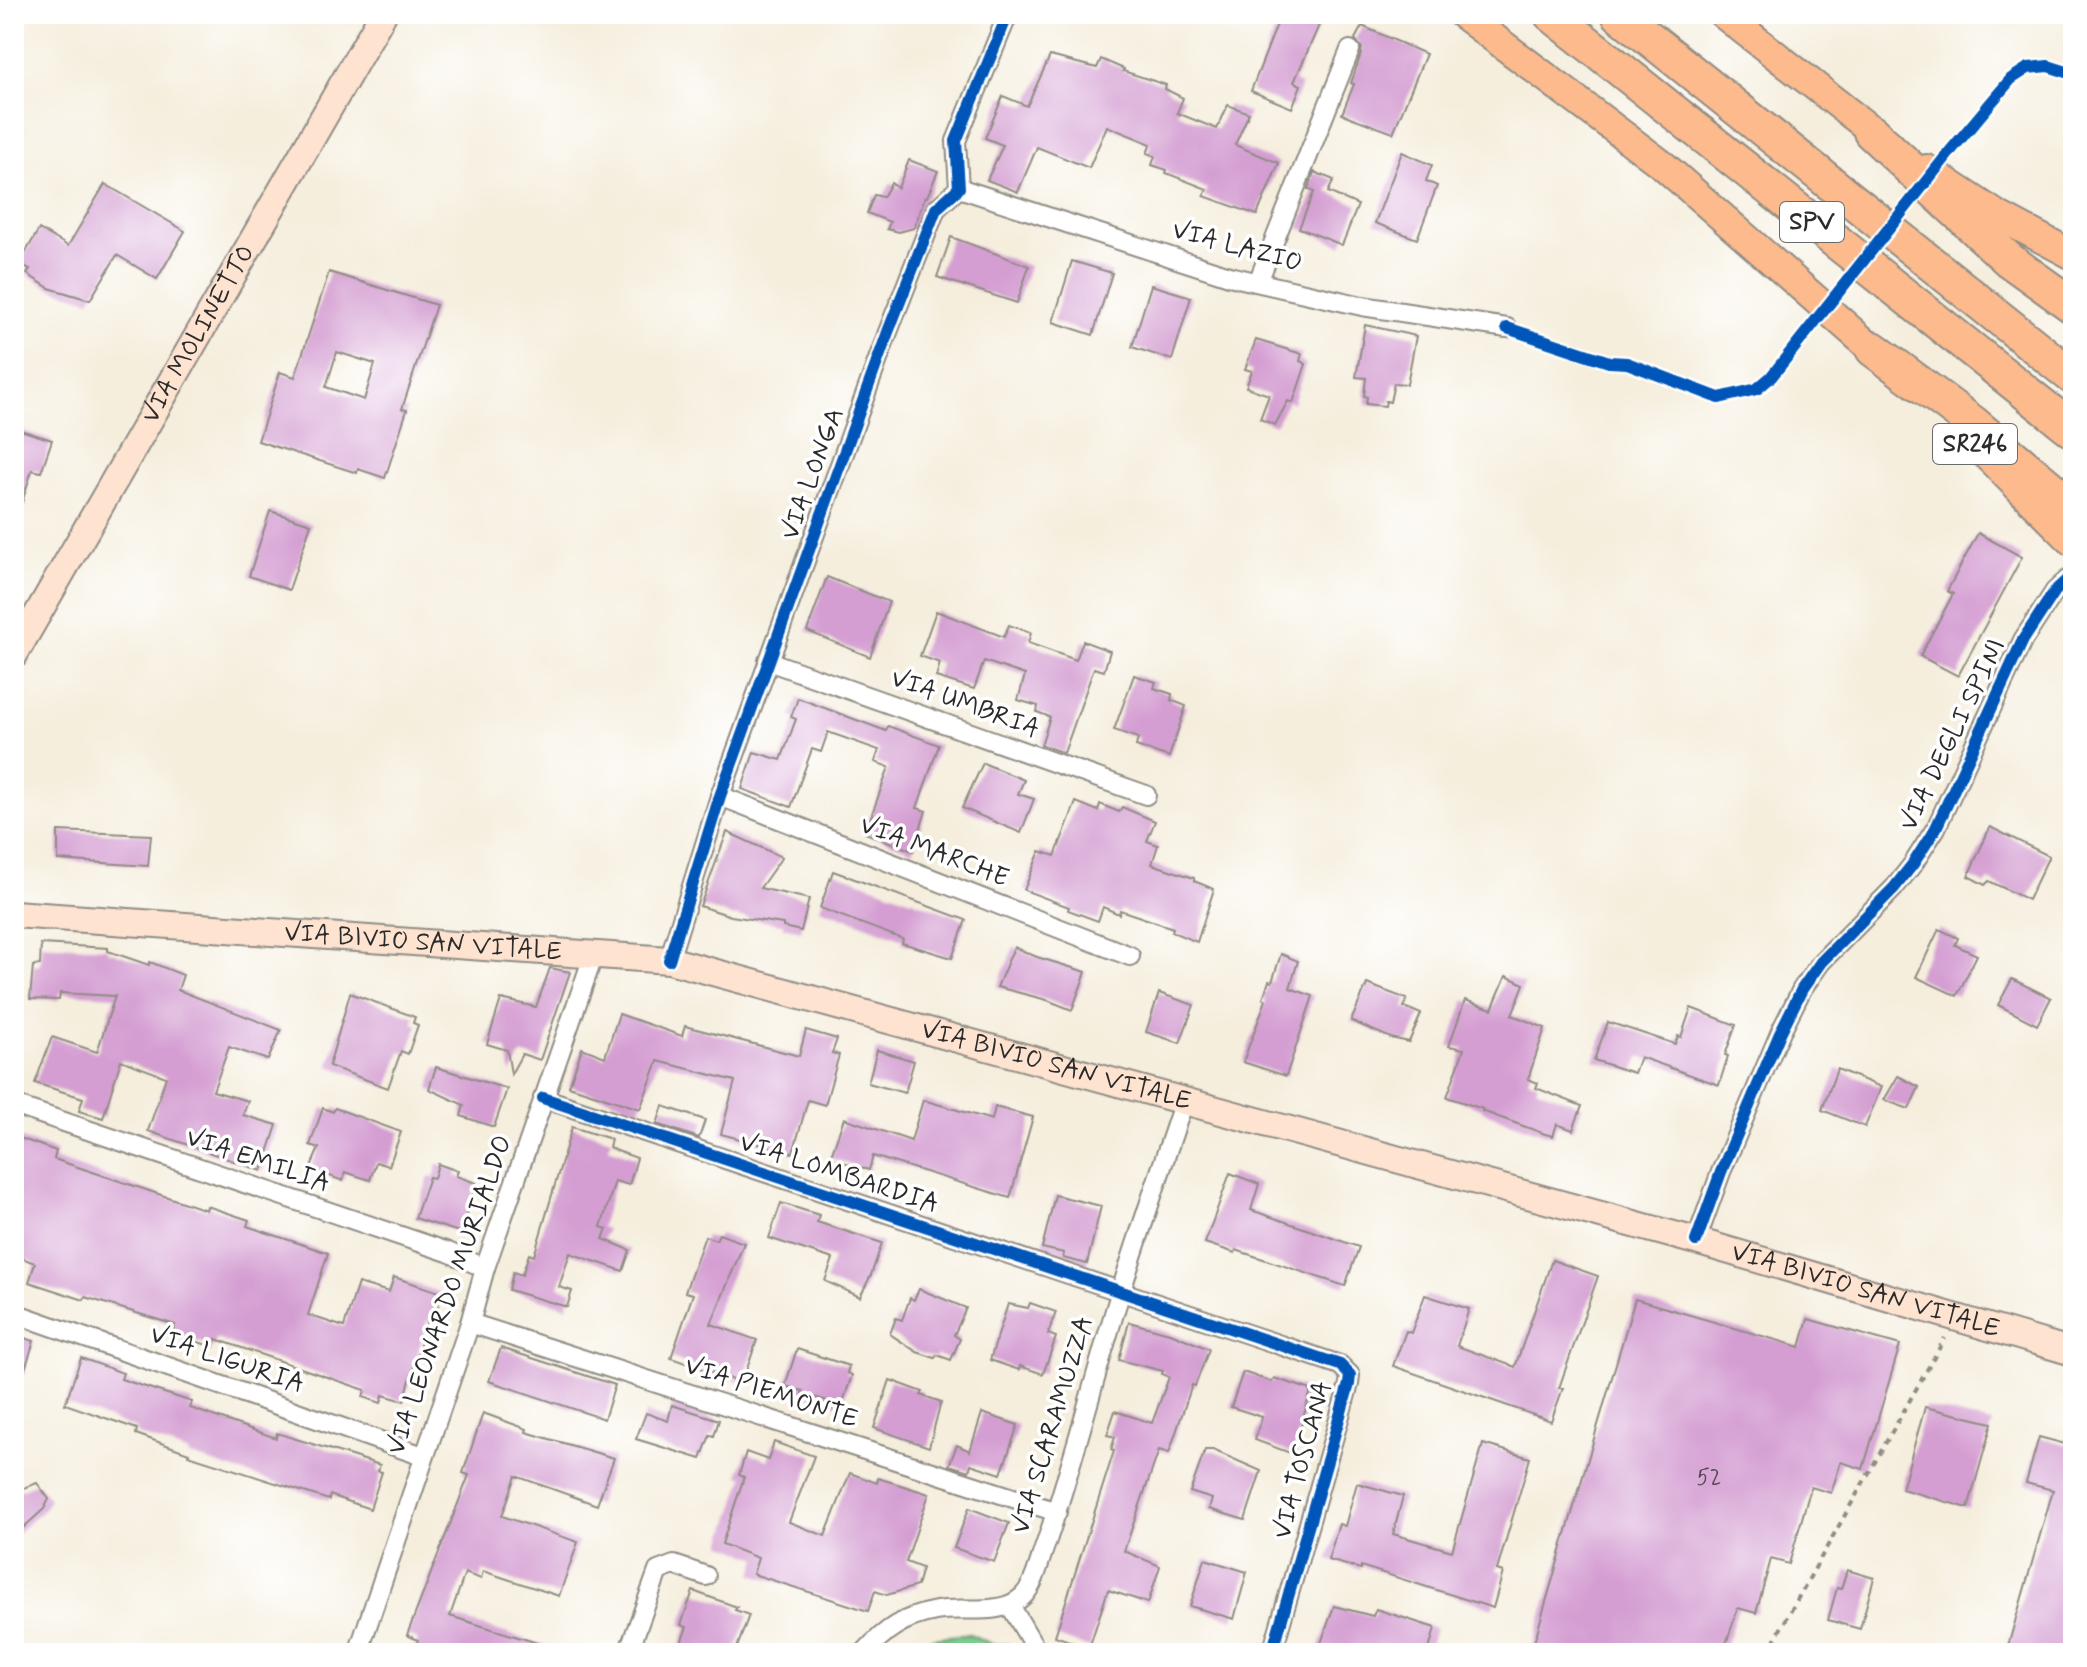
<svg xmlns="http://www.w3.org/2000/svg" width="2087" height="1667" font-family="Mynerve,sans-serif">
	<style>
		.green { fill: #7ccd8f; stroke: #547c5d; stroke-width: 2 }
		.building { fill: #d49ed2; fill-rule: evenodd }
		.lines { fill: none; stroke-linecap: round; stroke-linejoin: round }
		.minor-casing { stroke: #908c84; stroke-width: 22 }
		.secondary-casing { stroke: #908c84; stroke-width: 30 }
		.primary-casing { stroke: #908c84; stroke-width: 32 }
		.motorway-casing { stroke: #908c84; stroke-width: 38 }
		.path { stroke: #908c84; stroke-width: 4; stroke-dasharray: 6 6; stroke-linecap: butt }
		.minor { stroke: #fff; stroke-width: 18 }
		.secondary { stroke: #fee3d1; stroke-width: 26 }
		.primary { stroke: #fcba8d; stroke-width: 28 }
		.motorway { stroke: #fcba8d; stroke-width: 34 }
		.cycleway-casing { stroke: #fff; stroke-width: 17 }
		.cycleway { stroke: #0057b8; stroke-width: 12 }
		.labels { text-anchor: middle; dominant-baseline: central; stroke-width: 7; stroke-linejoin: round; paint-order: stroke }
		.number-label { font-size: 22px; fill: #554855 }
		.shield { fill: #fff; stroke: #6b6b6b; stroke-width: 2 }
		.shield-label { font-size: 24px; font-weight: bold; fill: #2b2b2b }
		.street-label { font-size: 26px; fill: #2b2b2b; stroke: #fff }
	</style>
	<rect width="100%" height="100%" fill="#fff"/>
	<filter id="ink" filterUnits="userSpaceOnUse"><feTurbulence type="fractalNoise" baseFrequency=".0125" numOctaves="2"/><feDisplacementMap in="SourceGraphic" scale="16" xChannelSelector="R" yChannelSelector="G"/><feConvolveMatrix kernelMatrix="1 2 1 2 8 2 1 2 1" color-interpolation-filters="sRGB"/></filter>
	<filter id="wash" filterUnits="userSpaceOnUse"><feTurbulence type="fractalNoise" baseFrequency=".006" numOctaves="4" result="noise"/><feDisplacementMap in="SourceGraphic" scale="32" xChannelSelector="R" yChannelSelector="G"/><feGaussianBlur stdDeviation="1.8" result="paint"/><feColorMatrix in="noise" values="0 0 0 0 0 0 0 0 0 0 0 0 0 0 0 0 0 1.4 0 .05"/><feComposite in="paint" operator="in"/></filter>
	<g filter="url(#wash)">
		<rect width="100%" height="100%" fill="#f5eedd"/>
		<path class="green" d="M969 1634 994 1645 1008 1644 1023 1653H895L933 1638Z"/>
		<g id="blocks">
			<g class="building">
				<path d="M1281 14H1324L1294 82 1301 85 1292 108 1251 91Z"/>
				<path d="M1362 26 1426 54 1393 133 1342 114 1354 84 1351 83 1361 54 1362 48 1355 39Z"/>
				<path d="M1050 56 1097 68 1101 59 1124 69 1123 71 1166 85 1165 89 1183 98 1177 113 1217 129 1228 105 1249 113 1235 145 1279 163 1257 215 1204 196 1207 189 1166 173 1167 170 1152 165 1155 156 1147 153 1151 144 1107 126 1089 168 1037 147 1018 192 987 180 1003 145 985 138 1003 96 1027 106Z"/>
				<path d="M1402 152 1432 165 1426 181 1437 186 1417 239 1375 223Z"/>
				<path d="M909 160 938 171 927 197H925L914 228 899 232 887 229 890 222 867 213 874 195 883 197 891 183 898 188Z"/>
				<path d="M1314 172 1334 180 1328 192 1358 205 1342 245 1299 228 1314 192 1308 189Z"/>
				<path d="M105 184 185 231 157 279 117 255 90 300 49 288 27 274 30 269 19 264 39 229 68 246Z"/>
				<path d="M951 237 1029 266 1017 303 937 277Z"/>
				<path d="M1072 261 1112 273 1093 335 1053 322Z"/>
				<path d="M329 272 436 305 402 409 407 410 385 478 358 469 357 473 258 441 280 372 295 377ZM337 352 375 364 364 400 326 387Z"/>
				<path d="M1151 285 1191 297 1172 360 1132 347Z"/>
				<path d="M1365 325 1416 336 1407 384 1394 383 1390 402 1386 401 1385 406 1366 404 1367 397 1364 396 1366 378 1356 377Z"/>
				<path d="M1256 340 1302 354 1300 361 1306 364 1293 403 1288 401 1275 425 1260 419 1269 395 1246 387 1252 371 1245 369Z"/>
				<path d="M14 428 52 440 41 472 32 470 18 515H14Z"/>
				<path d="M270 511 311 524 289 590 249 576Z"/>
				<path d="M1978 533 2022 557 1958 676 1920 656 1953 594 1947 591Z"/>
				<path d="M827 577 889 602 870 657 807 631Z"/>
				<path d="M936 611 1004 637 1009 625 1031 633 1028 643 1076 660 1083 641 1110 651 1104 671 1094 668 1064 753 1041 745 1050 717 1037 712 1038 706 1018 700 1025 675 984 661 974 689 936 677 940 663 920 656Z"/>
				<path d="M1134 675 1156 682 1154 688 1172 694 1171 700 1186 706 1169 757 1136 746 1138 738 1114 730Z"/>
				<path d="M798 698 886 731 888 726 939 745 917 808 926 811 913 851 865 833 889 767 875 762 879 750 828 732 821 752 812 749 791 807 742 789 754 752 781 760 796 719 791 717Z"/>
				<path d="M983 763 1024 780 1018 794 1034 799 1021 833 962 808Z"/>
				<path d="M1076 802 1098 811 1100 804 1119 812 1122 807 1155 821 1147 841 1158 845 1152 864 1194 878V881L1214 889 1197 942 1172 932 1173 928 1120 910 1119 914 1103 907 1098 921 1068 910 1069 907 1024 890 1040 851 1055 856Z"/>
				<path d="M1990 827 2049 856 2028 900 1989 881 1985 885 1968 876Z"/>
				<path d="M58 831 151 835 148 866 58 860Z"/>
				<path d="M727 832 782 857 760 888 809 899 801 931 783 927V924L731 916 700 906Z"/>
				<path d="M833 871 966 920 952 958 902 943 903 939 820 908Z"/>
				<path d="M1939 929 1958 938 1955 945 1977 955 1957 996 1916 977Z"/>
				<path d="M41 944 108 948V951L149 965 150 962 183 975 178 990 281 1030 268 1060 229 1047 213 1091 248 1101 243 1115 277 1125 262 1171 148 1131 166 1077 121 1060 103 1118 79 1111 83 1098 35 1083 52 1037 97 1052 115 996 60 993 59 1000 30 999 33 966 40 965Z"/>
				<path d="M1014 947 1037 957 1086 972 1072 1010 1047 1000 997 987Z"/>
				<path d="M1281 954 1298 961 1290 988 1313 996 1286 1076 1243 1062 1266 1000 1263 998 1269 981 1272 982Z"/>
				<path d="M550 968 570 972 540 1060 522 1054 511 1074 507 1050 487 1044 501 999 536 1007Z"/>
				<path d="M1506 976 1524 984 1512 1015 1545 1028 1528 1079 1538 1083 1536 1088 1582 1106 1573 1130 1557 1124 1553 1136 1545 1134 1482 1111 1483 1109 1447 1097 1464 1049 1449 1046 1465 1000 1492 1009Z"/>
				<path d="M2012 979 2051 998 2037 1025 1998 1005Z"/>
				<path d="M1367 984 1407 999 1404 1007 1421 1014 1409 1042 1391 1038 1351 1021Z"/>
				<path d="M350 993 415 1017 413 1023 418 1025 408 1054 401 1051 388 1088 329 1066Z"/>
				<path d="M1159 993 1194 1005 1180 1043 1146 1032Z"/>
				<path d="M1691 1008 1736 1025 1725 1055 1728 1056 1719 1085 1640 1057 1634 1073 1594 1060 1608 1022 1675 1044 1678 1036 1681 1037Z"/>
				<path d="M619 1014 682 1036 685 1026 799 1056 806 1030 837 1039 832 1053 839 1055 825 1105 808 1100 793 1153 721 1134 735 1081 658 1061 640 1109 569 1086 582 1048 605 1057Z"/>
				<path d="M877 1050 914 1061 905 1093 868 1083Z"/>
				<path d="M436 1067 507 1089 494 1127 461 1116 464 1105 429 1089Z"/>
				<path d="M1837 1069 1881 1087 1865 1127 1822 1110Z"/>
				<path d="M1898 1076 1919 1087 1909 1109 1884 1100Z"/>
				<path d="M923 1100 992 1120 995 1107 1033 1117 1010 1198 873 1156 869 1170 830 1158 844 1118 911 1141Z"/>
				<path d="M663 1106 705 1120 699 1138 657 1124Z"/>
				<path d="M323 1108 333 1112 335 1108 401 1132 389 1166 376 1162 370 1180 345 1172 343 1181 310 1169 319 1148 310 1145Z"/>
				<path d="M572 1127 611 1139 609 1148 637 1158 629 1185 615 1181 601 1227 607 1229 603 1239 630 1250 623 1271 570 1253 559 1287 572 1291 567 1307 509 1290 513 1272 522 1275 529 1254 534 1256Z"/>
				<path d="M14 1136 56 1151 54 1159 206 1210 207 1206 249 1220 247 1226 328 1253 308 1315 344 1327 358 1283 389 1292 394 1277 442 1293 434 1319 427 1321 404 1401 383 1395 381 1403 363 1397 365 1390 271 1358 216 1339 214 1347 172 1334 175 1325 85 1297 84 1300 29 1282 35 1263 14 1255Z"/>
				<path d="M438 1164 458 1171 456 1176 476 1183 462 1233 415 1218 429 1177 434 1178Z"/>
				<path d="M1230 1173 1259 1184 1251 1210 1359 1247 1345 1286 1236 1250 1235 1253 1205 1243Z"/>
				<path d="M1055 1195 1101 1206 1087 1264 1063 1258 1064 1253 1042 1248Z"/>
				<path d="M781 1203 819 1215 817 1222 882 1243 871 1275 860 1297 825 1281 833 1259 769 1238Z"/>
				<path d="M719 1234 744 1243 711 1324 757 1340 742 1383 671 1358 693 1294 685 1292 705 1236 716 1240Z"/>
				<path d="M1552 1260 1598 1276 1559 1388H1563L1551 1421 1393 1366 1406 1331 1411 1333 1425 1295 1469 1309 1457 1346 1515 1367Z"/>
				<path d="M919 1289 966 1308 954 1335 960 1339 951 1360 937 1355 935 1358 917 1352 890 1334 896 1318 902 1320 910 1298 914 1300Z"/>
				<path d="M1635 1299 1800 1347 1808 1319 1900 1345 1863 1469 1841 1462 1831 1493 1811 1487 1789 1564 1771 1559 1756 1613 1738 1608 1723 1653H1531Z"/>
				<path d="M1030 1303 1056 1312 1048 1334 1056 1337 1043 1374 1020 1366 1019 1370 990 1360 1008 1304 1028 1308Z"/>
				<path d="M1129 1322 1173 1334 1209 1349 1195 1386 1192 1385 1169 1453 1159 1450 1124 1551 1160 1566 1148 1603 1108 1590 1089 1648 1055 1636 1114 1451 1111 1450 1115 1437 1107 1435 1115 1411 1152 1423 1169 1377 1162 1374 1163 1371 1119 1360Z"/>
				<path d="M14 1335 34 1341 18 1391 14 1390Z"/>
				<path d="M501 1348 615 1385 604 1419 489 1381Z"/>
				<path d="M797 1349 849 1366 847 1373 852 1375 842 1405 802 1394 803 1391 785 1386Z"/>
				<path d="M81 1358 123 1373 121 1379 192 1402 190 1408 276 1438 277 1433 380 1465 378 1471 382 1472 370 1509 330 1495 329 1500 188 1455 189 1453 136 1434 137 1429 65 1404Z"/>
				<path d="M1243 1372 1272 1382 1274 1378 1311 1390 1293 1454 1255 1440 1262 1417 1231 1407Z"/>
				<path d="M890 1380 923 1392 921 1395 941 1402 929 1447 874 1428Z"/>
				<path d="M672 1405 719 1420 714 1436 710 1435 701 1459 636 1439 646 1413 668 1421Z"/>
				<path d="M1925 1407 1992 1423 1968 1508 1902 1489Z"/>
				<path d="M483 1413 527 1429 526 1432 614 1458 597 1505 516 1476 502 1516 578 1542 559 1596 483 1571 481 1579 465 1573 450 1616 557 1649V1653H413L418 1640 407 1635 469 1475 463 1473Z"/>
				<path d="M982 1413 1018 1425 1001 1474 971 1464 969 1471 949 1465 957 1445 970 1451Z"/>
				<path d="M2039 1437 2073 1446V1653H2006L2053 1490 2026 1483Z"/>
				<path d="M774 1442 814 1456 789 1522 825 1536 850 1473 877 1483 878 1478 929 1494 906 1562 922 1568 917 1586 887 1595 875 1591 868 1611 753 1574 758 1558 722 1544 744 1477 739 1475 746 1452 768 1460Z"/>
				<path d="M1483 1444 1530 1458 1497 1570 1503 1572 1493 1608 1361 1566V1569L1328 1560 1339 1524 1345 1526 1357 1483 1403 1496 1393 1534 1452 1551Z"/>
				<path d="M1205 1450H1213L1261 1471 1245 1520 1209 1509 1212 1499 1190 1492Z"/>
				<path d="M37 1483 49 1499 44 1509 14 1536V1492Z"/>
				<path d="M969 1508 1009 1523 994 1562 954 1548Z"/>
				<path d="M1205 1559 1247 1572 1234 1619 1190 1606Z"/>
				<path d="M1847 1570 1874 1578 1860 1629 1828 1620 1837 1588 1841 1589Z"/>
				<path d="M693 1591 737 1607 735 1610 749 1615 735 1653H677L687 1627 681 1625Z"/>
				<path d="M1334 1606 1373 1616 1376 1609 1435 1628 1428 1653H1329L1319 1649Z"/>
			</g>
		</g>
	</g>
	<g filter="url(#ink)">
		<use href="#blocks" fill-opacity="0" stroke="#908c84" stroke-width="2"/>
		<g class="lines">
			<g class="minor-casing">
				<g id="minor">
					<path d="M959 188 1229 276 1362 306 1507 328"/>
					<path d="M1258 282 1350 50"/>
					<path d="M768 661 1146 795"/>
					<path d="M720 796 1130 956"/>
					<path d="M669 960 720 796 888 332 936 209 959 188 956 141 1008 14"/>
					<path d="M543 1098 1340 1365 1350 1375 1349 1384 1272 1653"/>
					<path d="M14 1105 448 1252 485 1268"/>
					<path d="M1696 1241 1721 1172 1781 1031 1802 989 1821 962 1894 888 1913 864 1936 828 2023 640 2055 591 2067 580"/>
					<path d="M14 1313 423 1456"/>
					<path d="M470 1323 1057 1512"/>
					<path d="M1010 1605 1038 1653"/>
					<path d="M358 1653 470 1323 485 1268 594 954"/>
					<path d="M628 1653 658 1571 674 1565 706 1576"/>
					<path d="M864 1653C886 1629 903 1617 936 1611 962 1606 1002 1617 1023 1596 1035 1584 1039 1562 1045 1546 1074 1462 1094 1376 1121 1291 1141 1227 1163 1164 1184 1101"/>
				</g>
			</g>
			<g class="secondary-casing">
				<g id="secondary">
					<path id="s1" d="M14 655 383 14"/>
					<path id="s2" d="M14 914 669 960 1696 1241 2073 1352"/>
				</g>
			</g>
			<g class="primary-casing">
				<g id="primary">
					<path d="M1462 14 1664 166 1888 363"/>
					<path d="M1723 14 1889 144"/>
					<path d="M1927 169 1997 215 2073 255"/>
					<path d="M1963 432 2073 542"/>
				</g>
			</g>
			<g class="motorway-casing">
				<g id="motorway">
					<path d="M1551 14 2073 430"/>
					<path d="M1619 14 2073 377"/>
					<path d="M1871 132 2009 260 2073 306"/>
					<path d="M1873 349 1974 424 2073 507"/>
				</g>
			</g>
			<path class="path" d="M1767 1653 1945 1338"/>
			<use href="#minor" class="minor"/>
			<use href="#secondary" class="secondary"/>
			<use href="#primary" class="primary"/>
			<use href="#motorway" class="motorway"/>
			<g class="cycleway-casing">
				<g id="cycleway">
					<path d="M1507 328 1609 362 1627 363 1719 398 1757 389 1771 377 1952 149 2011 79 2028 68 2048 66 2073 74"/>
					<path d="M669 960 720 796 888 332 936 209 959 188 956 141 1008 14"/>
					<path d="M543 1098 1340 1365 1350 1375 1349 1384 1272 1653"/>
					<path d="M1696 1241 1721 1172 1781 1031 1802 989 1821 962 1894 888 1913 864 1936 828 2023 640 2055 591 2067 580"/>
				</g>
			</g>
			<use href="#cycleway" class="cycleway"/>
		</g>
	</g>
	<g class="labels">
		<g class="number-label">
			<text x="1709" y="1478">52</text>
		</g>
		<g class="shield">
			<rect x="1780" y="202" width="64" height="40" rx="6"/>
			<rect x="1933" y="424" width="84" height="40" rx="6"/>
		</g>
		<g class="shield-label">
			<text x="1812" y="222">SPV</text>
			<text x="1975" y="444">SR246</text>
		</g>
		<g class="street-label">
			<text transform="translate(1237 247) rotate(15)">VIA LAZIO</text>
			<text stroke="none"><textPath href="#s1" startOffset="370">VIA MOLINETTO</textPath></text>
			<text transform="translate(813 474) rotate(-70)">VIA LONGA</text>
			<text transform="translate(965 704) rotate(20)">VIA UMBRIA</text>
			<text transform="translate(1953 735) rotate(-64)">VIA DEGLI SPINI</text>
			<text transform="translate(934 852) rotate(21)">VIA MARCHE</text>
			<text stroke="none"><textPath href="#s2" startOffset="410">VIA BIVIO SAN VITALE</textPath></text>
			<text stroke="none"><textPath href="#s2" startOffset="1058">VIA BIVIO SAN VITALE</textPath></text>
			<text transform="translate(258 1161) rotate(19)">VIA EMILIA</text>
			<text transform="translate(839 1174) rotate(18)">VIA LOMBARDIA</text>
			<text stroke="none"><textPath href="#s2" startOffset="1898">VIA BIVIO SAN VITALE</textPath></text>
			<text transform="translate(450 1295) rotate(-71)">VIA LEONARDO MURIALDO</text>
			<text transform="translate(227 1360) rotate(19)">VIA LIGURIA</text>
			<text transform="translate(771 1393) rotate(18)">VIA PIEMONTE</text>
			<text transform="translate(1053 1425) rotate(-73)">VIA SCARAMUZZA</text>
			<text transform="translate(1303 1460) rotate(-75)">VIA TOSCANA</text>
		</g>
	</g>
	<rect width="2087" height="1667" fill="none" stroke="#fff" stroke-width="48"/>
</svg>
